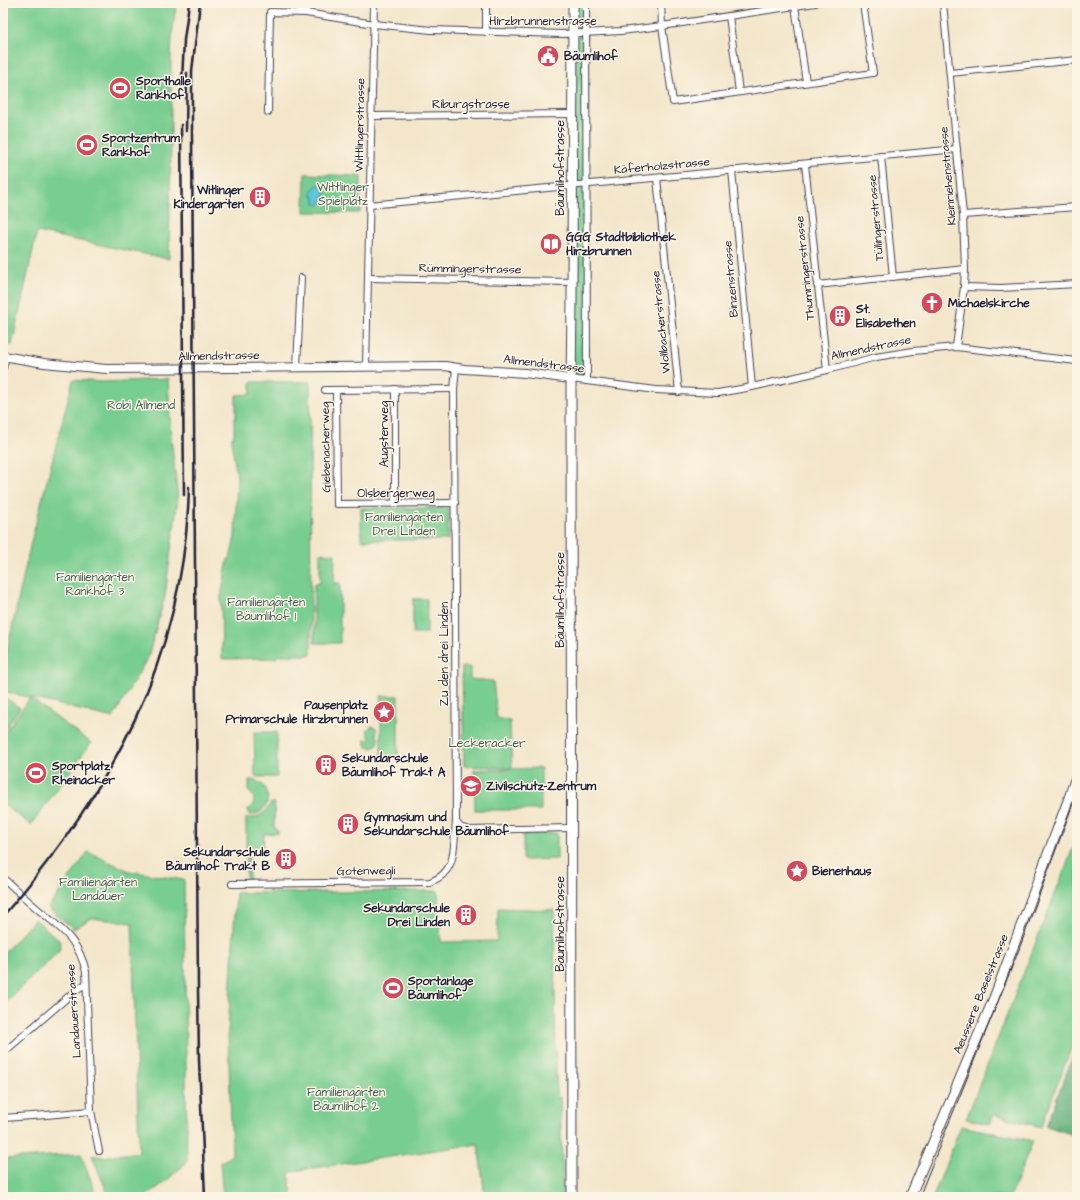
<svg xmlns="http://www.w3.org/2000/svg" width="1080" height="1200" font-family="'Architects Daughter',sans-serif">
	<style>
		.green { fill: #78cd90; stroke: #4d7866 }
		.forest { fill: #62b07a; stroke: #42695a }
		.water { fill: #5fc6dc; stroke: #40748c }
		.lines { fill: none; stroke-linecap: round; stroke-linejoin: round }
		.minor-casing { stroke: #413f51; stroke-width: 8 }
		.tertiary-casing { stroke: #413f51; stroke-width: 10 }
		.secondary-casing { stroke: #413f51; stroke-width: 11 }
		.minor { stroke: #fff; stroke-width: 6 }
		.tertiary { stroke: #fff; stroke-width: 8 }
		.secondary { stroke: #fff; stroke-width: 9 }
		.tram { stroke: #22223b; stroke-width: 1 }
		.rail { stroke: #22223b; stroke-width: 2.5 }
		.labels { text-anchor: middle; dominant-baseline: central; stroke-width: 3; stroke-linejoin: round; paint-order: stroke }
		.street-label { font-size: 12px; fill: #22223b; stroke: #fcf5e5 }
		.poi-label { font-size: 12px; font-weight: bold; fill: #22223b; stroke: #fcf5e5; text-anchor: start }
		.park-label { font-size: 12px; fill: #405e59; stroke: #fcf5e5 }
	</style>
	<rect width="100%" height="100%" fill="#fcf5e5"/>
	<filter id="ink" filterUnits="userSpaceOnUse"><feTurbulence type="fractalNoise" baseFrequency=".025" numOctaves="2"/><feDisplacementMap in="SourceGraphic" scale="8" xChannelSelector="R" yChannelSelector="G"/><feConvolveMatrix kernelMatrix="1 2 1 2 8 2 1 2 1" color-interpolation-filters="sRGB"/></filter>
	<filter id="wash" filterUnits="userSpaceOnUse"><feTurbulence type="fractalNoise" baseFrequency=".012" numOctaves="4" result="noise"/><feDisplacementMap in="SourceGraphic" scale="16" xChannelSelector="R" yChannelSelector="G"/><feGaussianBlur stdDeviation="0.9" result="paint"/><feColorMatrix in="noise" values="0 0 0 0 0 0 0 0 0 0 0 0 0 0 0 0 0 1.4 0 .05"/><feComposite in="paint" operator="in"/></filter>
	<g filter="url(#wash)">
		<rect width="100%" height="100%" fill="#f3e6cb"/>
		<g class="green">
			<path d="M3 3H177C169 39 171 76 171 113 171 161 170 210 169 259L37 232 12 345 3 343Z"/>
			<path d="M573 3H586L587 381 571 379Z"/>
			<path d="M305 174 361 176 360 213 304 212Z"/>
			<path d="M168 379 171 437 178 498 165 596 148 657 113 718 3 691V669L31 542 73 380 103 382Z"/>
			<path d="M251 382H310L311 655H278L276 658 222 659 221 596 228 559H230L235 537 237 477 232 447V437H234V419L236 418V395L251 394Z"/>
			<path d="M361 508H449L448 540H361Z"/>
			<path d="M320 553 335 554 334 583H340V643H314V584L320 583Z"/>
			<rect x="413" y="599" width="14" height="34"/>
			<path d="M462 667H470V679L493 681 497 718 510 721 512 768 464 766Z"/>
			<path d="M3 696 20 708 3 732Z"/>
			<rect x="381" y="696" width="17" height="60"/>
			<path d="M30 698 91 743 31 825 3 804V735Z"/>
			<path d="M372 726 375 727 377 730 376 734 378 738V745L372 748 367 747 364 739H366L369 741 370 738 367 730 369 728Z"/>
			<path d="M254 732H277V777H255Z"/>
			<path d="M541 768V810H475L474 770Z"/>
			<path d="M249 780C273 779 275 815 249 815L248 809C256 804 256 796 249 792Z"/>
			<path d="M271 803H275L274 827 279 833 264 834 263 853H249V881L246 878V818C257 819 266 814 271 803Z"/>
			<path d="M557 833V859L523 860V834Z"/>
			<path d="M1077 838V1033L1041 1127 994 1115 990 1124 966 1119Z"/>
			<path d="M88 852 129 871 184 880 187 1162 165 1182 145 1197H109L92 1155 102 1157 139 1152 132 923 91 918 74 929 48 908Z"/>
			<path d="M438 891 441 942 497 941 498 908 554 910 556 1074 557 1098 560 1097 563 1197H485L478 1144 293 1171 289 1174 292 1197H223L220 1162 227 1159 232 1154 228 1032 236 893Z"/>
			<path d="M35 919 61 942 59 951 3 1005V954Z"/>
			<path d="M961 1126 1033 1141 1010 1197H933Z"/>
			<path d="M81 1154 97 1197H3V1159Z"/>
		</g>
		<path class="forest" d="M1077 1045V1136L1046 1126Z"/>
		<path class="water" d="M319 184 325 190V197L323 198 322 203 319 205 315 203V198L312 196V190Z"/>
	</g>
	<g filter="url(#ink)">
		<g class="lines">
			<g class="minor-casing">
				<g id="minor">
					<path d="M486 3V32"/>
					<path d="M586 3 587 381"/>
					<path d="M661 3 662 26 673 102 873 73 863 3"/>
					<path d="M943 3 963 215 965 269 964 287 956 347"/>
					<path d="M795 6 806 82"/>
					<path d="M306 13V3"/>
					<path d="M729 16 739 92"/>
					<path d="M950 73 1077 60"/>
					<path d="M268 112 270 12 306 13 374 24 431 30 563 34 621 31 662 26 815 3"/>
					<path d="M371 116 572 114"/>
					<path d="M881 156 893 277"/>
					<path d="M805 164 827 370"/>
					<path d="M732 170 752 387"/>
					<path d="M657 178 679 392"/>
					<path d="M369 205 957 149"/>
					<path d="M963 215 1077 207"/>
					<path d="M368 278 572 282"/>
					<path d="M817 285 965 269"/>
					<path d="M964 287 1001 288 1077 284"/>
					<path d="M297 367 301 278"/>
					<path d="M366 367 374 3"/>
					<path d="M3 368 6 356"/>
					<path d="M571 379 656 390 718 393 752 387 827 370 876 357 913 351 956 347 1077 361"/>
					<path d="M395 389V504"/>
					<path d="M325 390 454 389"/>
					<path d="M336 390 337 504 455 503"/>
					<path d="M456 822 461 828 470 830 572 828"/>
					<path d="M3 878C15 889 28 901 40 911 63 930 79 941 86 972L91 1111 99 1151"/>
					<path d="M232 884 430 882C458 872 453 846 456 822L454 389 456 368"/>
					<path d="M3 1053 76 990 86 984"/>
					<path d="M3 1118 46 1115 91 1111"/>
				</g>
			</g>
			<g class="tertiary-casing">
				<path id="tertiary" d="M3 356 44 363 106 369 445 366 464 369 525 373 571 379"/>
			</g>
			<g class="secondary-casing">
				<g id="secondary">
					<path d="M572 1197 571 389 572 299 573 3"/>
					<path d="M910 1197 994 998 1069 798 1077 774"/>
				</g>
			</g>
			<use href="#minor" class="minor"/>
			<use href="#tertiary" class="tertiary"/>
			<use href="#secondary" class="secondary"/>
			<path class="tram" d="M919 1197 1018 952 1077 793"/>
			<g class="rail">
				<path d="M200 3 192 71V137L198 989 199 1060 205 1197"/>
				<path d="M182 81 184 40 189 3"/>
				<path d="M181 125 184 495"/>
				<path d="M186 131 187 73"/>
				<path d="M3 916C112 790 185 658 189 487"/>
			</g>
		</g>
	</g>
	<defs>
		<g id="civic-disc" transform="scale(1.15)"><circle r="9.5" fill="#d1495b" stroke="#fcf5e5"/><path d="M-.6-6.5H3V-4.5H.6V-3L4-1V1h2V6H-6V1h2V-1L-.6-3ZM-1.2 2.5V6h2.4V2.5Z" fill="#fff"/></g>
		<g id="stadium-disc" transform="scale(1.15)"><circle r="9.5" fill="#d1495b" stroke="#fcf5e5"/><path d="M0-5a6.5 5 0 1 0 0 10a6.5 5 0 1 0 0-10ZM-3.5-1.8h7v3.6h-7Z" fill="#fff"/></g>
		<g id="building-disc" transform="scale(1.15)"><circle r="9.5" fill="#d1495b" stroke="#fcf5e5"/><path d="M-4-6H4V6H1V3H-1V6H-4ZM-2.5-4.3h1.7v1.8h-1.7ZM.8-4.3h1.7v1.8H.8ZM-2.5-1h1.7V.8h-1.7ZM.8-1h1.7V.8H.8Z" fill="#fff"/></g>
		<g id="library-disc" transform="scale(1.15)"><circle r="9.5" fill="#d1495b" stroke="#fcf5e5"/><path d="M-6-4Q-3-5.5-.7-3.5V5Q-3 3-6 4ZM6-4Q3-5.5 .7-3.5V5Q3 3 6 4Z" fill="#fff"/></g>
		<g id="church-disc" transform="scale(1.15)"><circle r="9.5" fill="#d1495b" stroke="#fcf5e5"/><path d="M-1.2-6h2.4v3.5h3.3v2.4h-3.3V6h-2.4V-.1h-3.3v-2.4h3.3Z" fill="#fff"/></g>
		<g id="sight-disc" transform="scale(1.15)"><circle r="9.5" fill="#d1495b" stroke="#fcf5e5"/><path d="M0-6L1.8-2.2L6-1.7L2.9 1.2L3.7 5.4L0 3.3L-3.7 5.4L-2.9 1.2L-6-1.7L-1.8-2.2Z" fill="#fff"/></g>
		<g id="school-disc" transform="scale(1.15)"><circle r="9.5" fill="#d1495b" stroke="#fcf5e5"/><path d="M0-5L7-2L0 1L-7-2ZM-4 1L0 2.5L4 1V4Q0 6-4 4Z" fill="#fff"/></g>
	</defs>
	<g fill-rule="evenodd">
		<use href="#civic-disc" x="548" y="56"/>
		<use href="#stadium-disc" x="120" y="88"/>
		<use href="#stadium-disc" x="87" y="145"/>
		<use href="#building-disc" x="260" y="197"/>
		<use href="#library-disc" x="551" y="244"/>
		<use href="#church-disc" x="932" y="303"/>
		<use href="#building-disc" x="840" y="316"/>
		<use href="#sight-disc" x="384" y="712"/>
		<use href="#building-disc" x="326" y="765"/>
		<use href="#stadium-disc" x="36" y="773"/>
		<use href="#school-disc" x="471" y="786"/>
		<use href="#building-disc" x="348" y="824"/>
		<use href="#building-disc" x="286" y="859"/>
		<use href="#sight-disc" x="797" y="871"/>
		<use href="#building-disc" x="466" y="915"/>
		<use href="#stadium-disc" x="393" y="988"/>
	</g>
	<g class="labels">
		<g class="street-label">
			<text x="543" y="21">Hirzbrunnenstrasse</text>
			<text x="471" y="104">Riburgstrasse</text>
			<text transform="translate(360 125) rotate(-89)">Wittlingerstrasse</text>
			<text transform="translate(662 166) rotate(-5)">Käferholzstrasse</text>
			<text transform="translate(560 168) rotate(-90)">Bäumlihofstrasse</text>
			<text transform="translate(948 176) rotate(-95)">Kleinriehenstrasse</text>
			<text transform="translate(876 218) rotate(-95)">Tüllingerstrasse</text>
			<text transform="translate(805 268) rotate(-96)">Thumringerstrasse</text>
			<text transform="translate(470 269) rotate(1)">Rümmingerstrasse</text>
			<text transform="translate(731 279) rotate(-95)">Binzenstrasse</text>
			<text transform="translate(661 322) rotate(-96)">Wollbacherstrasse</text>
			<text transform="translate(871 348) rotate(-12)">Allmendstrasse</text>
			<text transform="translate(219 356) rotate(-1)">Allmendstrasse</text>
			<text transform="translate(544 364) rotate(7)">Allmendstrasse</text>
			<text transform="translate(384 434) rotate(-90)">Augsterweg</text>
			<text transform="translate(326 447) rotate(-91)">Giebenacherweg</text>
			<text x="396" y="493">Olsbergerweg</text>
			<text transform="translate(560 600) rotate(-90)">Bäumlihofstrasse</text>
			<text transform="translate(444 654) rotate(-90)">Zu den drei Linden</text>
			<text transform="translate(366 871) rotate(-1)">Gotenwegli</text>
			<text transform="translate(560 924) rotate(-90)">Bäumlihofstrasse</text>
			<text transform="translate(981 994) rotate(-68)">Aeussere Baselstrasse</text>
			<text transform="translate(74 1011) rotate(-94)">Landauerstrasse</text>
		</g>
		<g class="poi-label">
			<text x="564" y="56">Bäumlihof</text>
			<text x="136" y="81">Sporthalle<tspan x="136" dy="14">Rankhof</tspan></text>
			<text x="102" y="138">Sportzentrum<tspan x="102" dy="14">Rankhof</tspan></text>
			<text x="244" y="190" text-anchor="end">Witlinger<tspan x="244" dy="14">Kindergarten</tspan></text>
			<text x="566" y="237">GGG Stadtbibliothek<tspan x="566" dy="14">Hirzbrunnen</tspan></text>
			<text x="948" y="303">Michaelskirche</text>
			<text x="856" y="309">St.<tspan x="856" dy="14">Elisabethen</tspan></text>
			<text x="368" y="705" text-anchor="end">Pausenplatz<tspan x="368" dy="14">Primarschule Hirzbrunnen</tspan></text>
			<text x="342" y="758">Sekundarschule<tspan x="342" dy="14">Bäumlihof Trakt A</tspan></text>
			<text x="52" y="766">Sportplatz<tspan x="52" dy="14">Rheinacker</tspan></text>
			<text x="486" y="786">Zivilschutz-Zentrum</text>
			<text x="364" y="817">Gymnasium und<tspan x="364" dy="14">Sekundarschule Bäumlihof</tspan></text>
			<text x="270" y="852" text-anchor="end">Sekundarschule<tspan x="270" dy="14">Bäumlihof Trakt B</tspan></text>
			<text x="812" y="871">Bienenhaus</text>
			<text x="450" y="908" text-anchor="end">Sekundarschule<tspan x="450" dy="14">Drei Linden</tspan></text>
			<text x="408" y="981">Sportanlage<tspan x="408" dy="14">Bäumlihof</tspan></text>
		</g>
		<g class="park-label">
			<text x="343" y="187">Wittlinger<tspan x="343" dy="14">Spielplatz</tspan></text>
			<text x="141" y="405">Robi Allmend</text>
			<text x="404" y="517">Familiengärten<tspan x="404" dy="14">Drei Linden</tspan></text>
			<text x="95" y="577">Familiengärten<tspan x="95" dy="14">Rankhof 3</tspan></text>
			<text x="266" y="602">Familiengärten<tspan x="266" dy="14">Bäumlihof 1</tspan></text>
			<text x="487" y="743">Leckeracker</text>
			<text x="98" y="882">Familiengärten<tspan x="98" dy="14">Landauer</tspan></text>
			<text x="346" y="1092">Familiengärten<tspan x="346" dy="14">Bäumlihof 2</tspan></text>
		</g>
	</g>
	<rect width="1080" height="1200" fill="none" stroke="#fcf5e5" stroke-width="16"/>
</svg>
